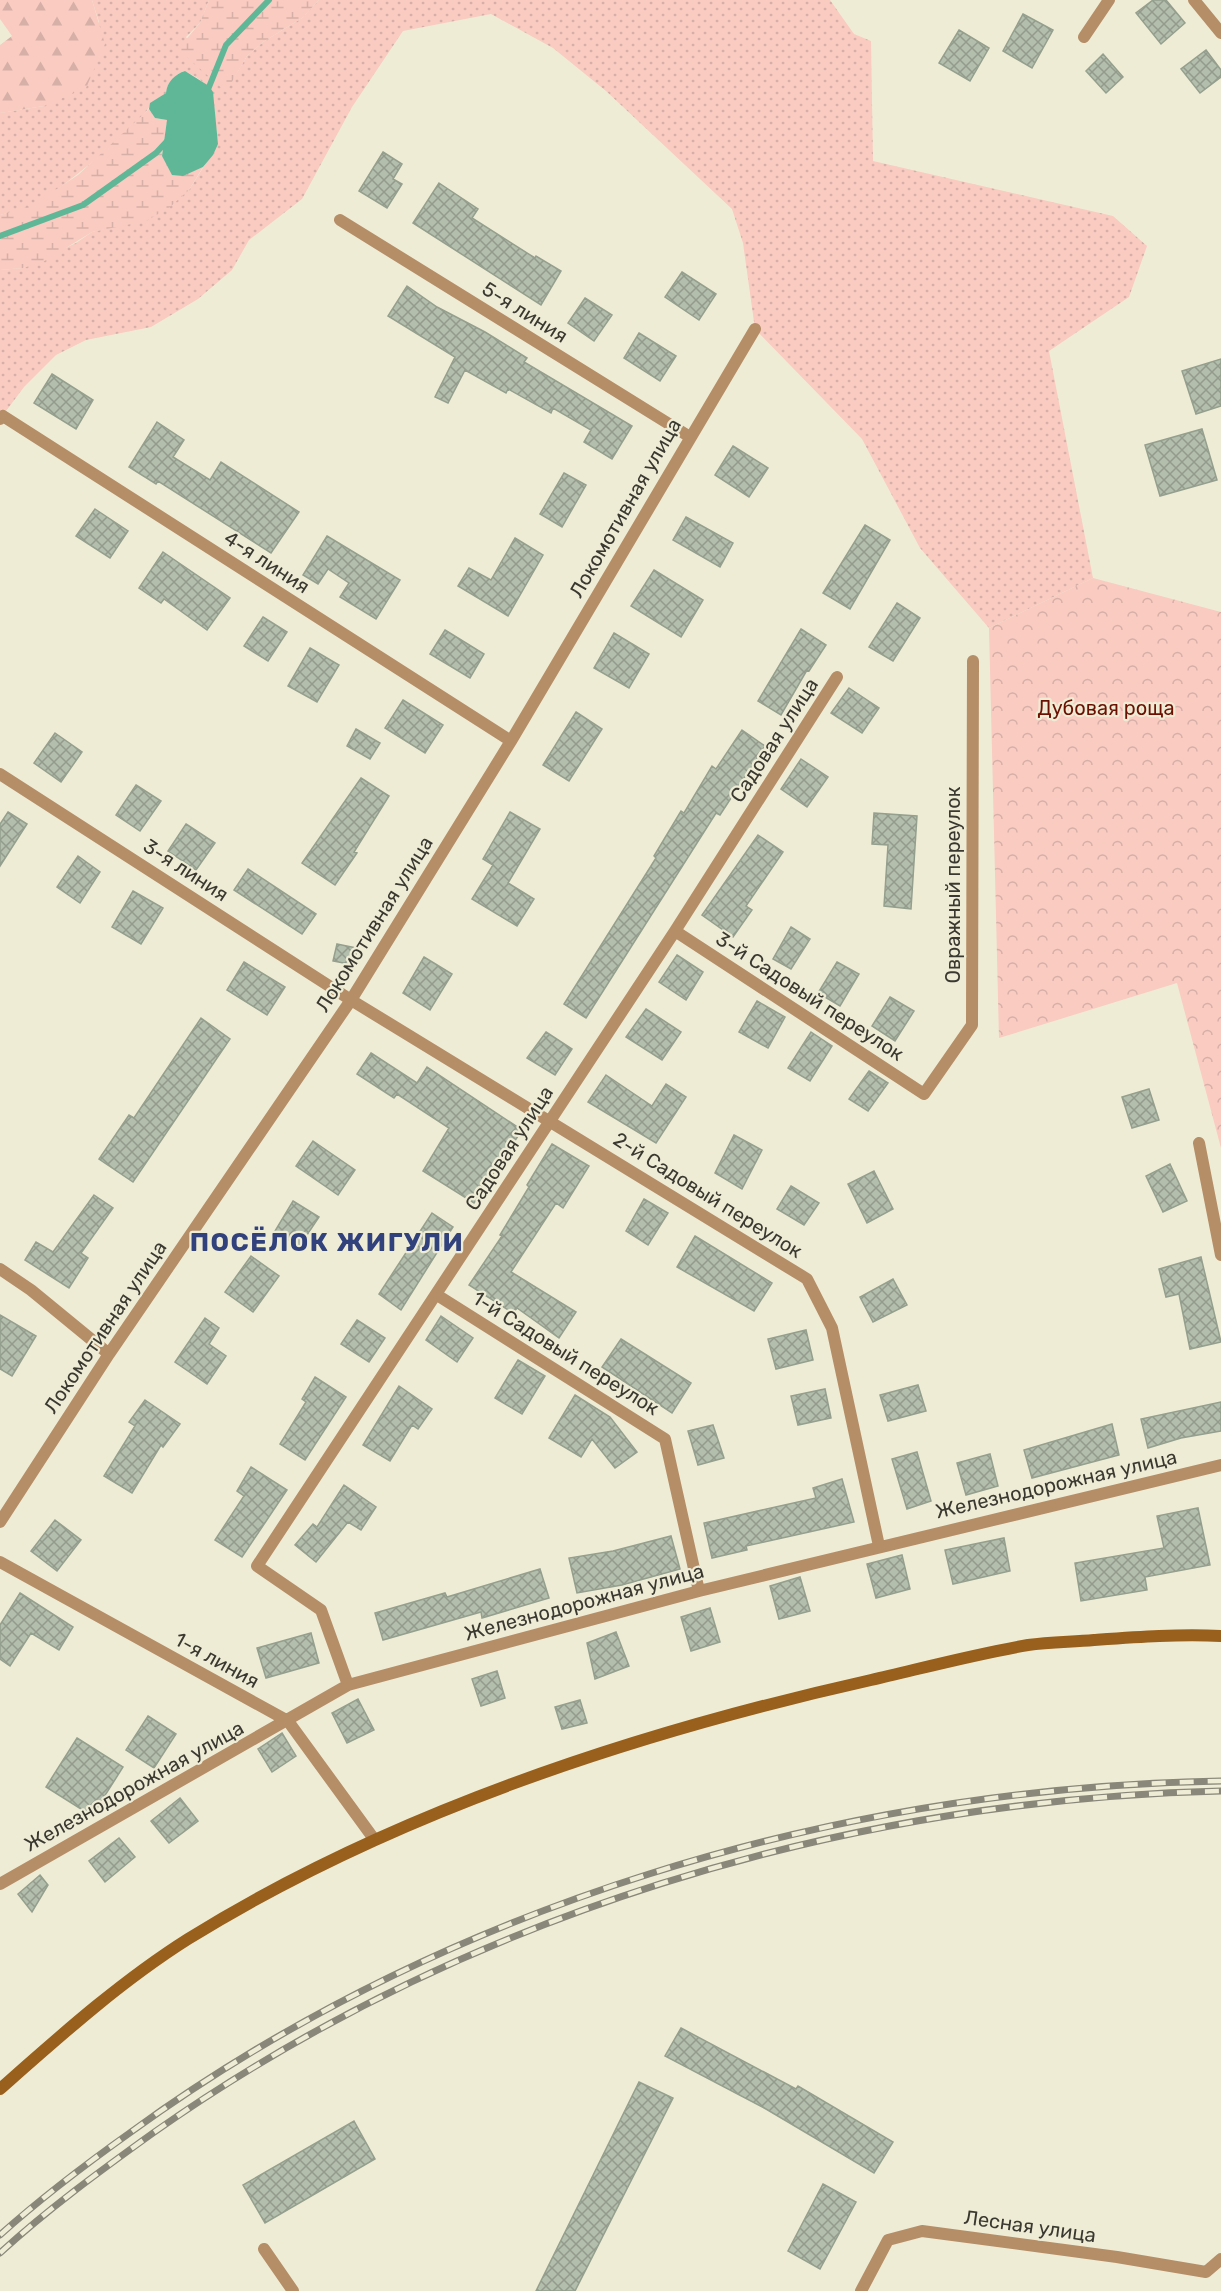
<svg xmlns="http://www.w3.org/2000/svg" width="1221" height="2291" font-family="Rubik,sans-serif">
<defs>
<pattern id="grass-dots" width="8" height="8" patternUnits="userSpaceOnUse" patternTransform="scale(1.5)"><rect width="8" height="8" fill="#f9cbc1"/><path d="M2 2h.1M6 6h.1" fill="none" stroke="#d6afa6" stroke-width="1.8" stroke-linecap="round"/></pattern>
<pattern id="forest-firs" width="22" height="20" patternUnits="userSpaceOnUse" patternTransform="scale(1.5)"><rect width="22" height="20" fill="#f9cbc1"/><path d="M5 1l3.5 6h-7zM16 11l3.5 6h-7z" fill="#d6afa6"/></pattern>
<pattern id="wetland-marsh" width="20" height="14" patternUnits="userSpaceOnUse" patternTransform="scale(1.5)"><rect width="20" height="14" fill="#f9cbc1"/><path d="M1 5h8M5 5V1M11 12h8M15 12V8" fill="none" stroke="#d6afa6"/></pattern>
<pattern id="park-crowns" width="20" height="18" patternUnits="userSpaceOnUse" patternTransform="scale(1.5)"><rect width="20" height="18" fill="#f9cbc1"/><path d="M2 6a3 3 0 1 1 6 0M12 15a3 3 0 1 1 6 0" fill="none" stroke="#d6afa6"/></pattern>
<pattern id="building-cross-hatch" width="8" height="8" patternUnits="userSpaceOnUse" patternTransform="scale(1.5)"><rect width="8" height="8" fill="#b3beac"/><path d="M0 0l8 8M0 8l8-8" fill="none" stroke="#939b8d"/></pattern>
</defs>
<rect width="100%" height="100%" fill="#efecd6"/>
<!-- grass -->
<path fill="url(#grass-dots)" d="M 92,0 L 209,0 L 200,23 L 186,37 L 226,91 L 247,56 L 263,42 L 302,18 L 319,0 L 830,0 L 854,34 L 871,41 L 873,161 L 1113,216 L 1147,246 L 1129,297 L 1049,351 L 1093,578 L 989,628 L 920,548 L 862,439 L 755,329 L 743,243 L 732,209 L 606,91 L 553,48 L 491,14 L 403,31 L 352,107 L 302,199 L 249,240 L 232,270 L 198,299 L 151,327 L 86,340 L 56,355 L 24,387 L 0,419 L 0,270 L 23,268 L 76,243 L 92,232 L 126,224 L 189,190 L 218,144 L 212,92 C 207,83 194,75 184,71 C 175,74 167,83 166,93 L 151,103 C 146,122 53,196 32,206 C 22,211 10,212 0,215 L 0,113 L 44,106 L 99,22 Z"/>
<!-- forest -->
<path fill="url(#forest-firs)" d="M 0,0 L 92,0 L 105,44 L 86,88 L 44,106 L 0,113 L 0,45 L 12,36 L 0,19 Z"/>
<!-- wetland -->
<path fill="url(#wetland-marsh)" d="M 209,0 L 319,0 L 302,18 L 263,42 L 247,56 L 226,92 L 178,49 L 200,23 Z
M 149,109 L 155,118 L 167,120 L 162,156 L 183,175 L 203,167 L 189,190 L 170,207 L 146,221 L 92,232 L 43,262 L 23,268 L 0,270 L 0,215 L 31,206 L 78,175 Z"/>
<!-- park -->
<path fill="url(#park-crowns)" d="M 1093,578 L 1221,612 L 1221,1148 L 1177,983 L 999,1038 L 989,628 Z"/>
<!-- water -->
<path fill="#60b798" d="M 185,71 L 209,86 L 213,92 L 218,144 L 213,155 L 203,167 L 183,176 L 172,175 L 162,156 L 167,120 L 155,118 L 149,109 L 150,103 L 166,93 C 167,82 175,74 185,71 Z"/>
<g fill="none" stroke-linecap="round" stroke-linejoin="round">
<!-- stream -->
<path stroke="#60b798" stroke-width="6" d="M 207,92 L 226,45 L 269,0
M 0,236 L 83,205 L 156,153 L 169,139"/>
</g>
<!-- building -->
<path fill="url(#building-cross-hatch)" stroke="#949f8d" stroke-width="1.5" d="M 1153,0 L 1166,0 L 1185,23 L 1161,44 L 1136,13 Z
M 1023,14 L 1053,30 L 1032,68 L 1003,51 Z
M 959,30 L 989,48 L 970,81 L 939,63 Z
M 1206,50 L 1221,70 L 1221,77 L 1200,93 L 1181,69 Z
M 1103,54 L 1123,77 L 1106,93 L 1086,71 Z
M 383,152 L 402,164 L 393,179 L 402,184 L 387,208 L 359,191 Z
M 439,183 L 478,209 L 472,218 L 535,258 L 536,256 L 561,271 L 541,305 L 413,223 Z
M 682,272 L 716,294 L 699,320 L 665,297 Z
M 407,286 L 437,307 L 485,332 L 527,358 L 524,362 L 632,426 L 612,459 L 584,442 L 591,430 L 553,408 L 551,413 L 508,389 L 506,393 L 465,370 L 448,403 L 435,397 L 455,357 L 388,316 Z
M 585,298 L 612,315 L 594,341 L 568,323 Z
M 639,333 L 676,356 L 660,381 L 624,358 Z
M 1221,359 L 1221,406 L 1196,414 L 1182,371 Z
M 52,374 L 93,400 L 76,429 L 34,403 Z
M 157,422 L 184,440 L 173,457 L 210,480 L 221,462 L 299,512 L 271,553 L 158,481 L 156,484 L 129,467 Z
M 1202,429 L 1217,480 L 1160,496 L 1145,445 Z
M 733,446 L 768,468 L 749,497 L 715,475 Z
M 564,473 L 586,485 L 562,527 L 540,514 Z
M 95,509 L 128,531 L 110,558 L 76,536 Z
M 686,517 L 733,543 L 720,567 L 673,540 Z
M 865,525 L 890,540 L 850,609 L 823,593 Z
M 327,536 L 400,580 L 376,619 L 340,597 L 349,583 L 328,569 L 318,584 L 303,575 Z
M 515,538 L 543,555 L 508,616 L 458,586 L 469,568 L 491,580 Z
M 163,552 L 230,598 L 207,630 L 164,599 L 161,603 L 139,588 Z
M 654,570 L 703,600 L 681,637 L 631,606 Z
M 897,603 L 920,618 L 893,661 L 869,647 Z
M 263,617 L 287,632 L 268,661 L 244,646 Z
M 801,629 L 826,645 L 809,671 L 807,670 L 781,715 L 758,701 Z
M 445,630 L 484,654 L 470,678 L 430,654 Z
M 614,633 L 649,654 L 629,688 L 594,668 Z
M 310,648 L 339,665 L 317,702 L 288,686 Z
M 849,688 L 879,708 L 862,733 L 831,713 Z
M 403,700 L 443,725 L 425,753 L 385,728 Z
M 576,712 L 602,729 L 569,781 L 543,765 Z
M 356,729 L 380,743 L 370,759 L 347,746 Z
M 742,730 L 765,746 L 720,815 L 716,813 L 586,1018 L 564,1004 L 656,858 L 654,856 L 681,811 L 684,813 L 712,766 L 716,769 Z
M 55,733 L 82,752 L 61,782 L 34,763 Z
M 801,759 L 828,777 L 807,807 L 781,789 Z
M 361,778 L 389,796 L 354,852 L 357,853 L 335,885 L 302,863 Z
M 136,785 L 161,801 L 140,831 L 116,815 Z
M 8,812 L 27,824 L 0,866 L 0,824 Z
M 510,812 L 540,829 L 508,883 L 534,899 L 517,926 L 472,899 L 493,865 L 483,859 Z
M 874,813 L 917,816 L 911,909 L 884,906 L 888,845 L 872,844 Z
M 186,824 L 215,843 L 196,870 L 168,851 Z
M 758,835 L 783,852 L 746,906 L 752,910 L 733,937 L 702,915 Z
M 78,856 L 100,872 L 80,903 L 57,887 Z
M 248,869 L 316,914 L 302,934 L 234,890 Z
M 133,891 L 163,908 L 141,944 L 112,927 Z
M 791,927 L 810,939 L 791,969 L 773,959 Z
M 337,944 L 357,948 L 354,965 L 333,961 Z
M 677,955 L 703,972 L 686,1000 L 659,982 Z
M 424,957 L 452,974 L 430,1010 L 403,993 Z
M 244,962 L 285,987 L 267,1015 L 227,990 Z
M 837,962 L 859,974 L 840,1006 L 818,993 Z
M 890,997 L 914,1011 L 895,1041 L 872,1026 Z
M 757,1001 L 785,1017 L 768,1048 L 739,1032 Z
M 646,1009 L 681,1032 L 662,1060 L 626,1037 Z
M 201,1018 L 230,1039 L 133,1182 L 99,1159 L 129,1115 L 134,1118 Z
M 546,1032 L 572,1049 L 555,1075 L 527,1058 Z
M 811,1032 L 832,1046 L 810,1081 L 788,1068 Z
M 371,1053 L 417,1083 L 427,1067 L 522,1130 L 474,1203 L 423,1171 L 449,1128 L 397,1094 L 394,1098 L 357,1074 Z
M 869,1071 L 888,1083 L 868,1111 L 849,1099 Z
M 606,1075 L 652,1106 L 666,1084 L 686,1097 L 656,1143 L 588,1102 Z
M 1149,1089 L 1159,1120 L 1132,1128 L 1122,1097 Z
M 734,1135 L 762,1150 L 742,1189 L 715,1173 Z
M 313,1141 L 355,1170 L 338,1195 L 296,1166 Z
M 552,1144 L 589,1166 L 563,1208 L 556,1203 L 511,1272 L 576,1312 L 559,1338 L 517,1308 L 513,1313 L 469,1285 L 502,1236 L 500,1235 L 529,1187 L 527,1185 Z
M 1170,1164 L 1187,1201 L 1163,1212 L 1146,1176 Z
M 874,1171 L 893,1209 L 867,1223 L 848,1184 Z
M 791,1186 L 819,1203 L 804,1225 L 777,1209 Z
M 94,1195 L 113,1208 L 81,1253 L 88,1258 L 69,1288 L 25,1260 L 36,1242 L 53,1252 Z
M 644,1199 L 668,1213 L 648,1245 L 626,1231 Z
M 293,1201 L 319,1217 L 299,1247 L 275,1231 Z
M 432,1213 L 453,1227 L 401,1310 L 379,1294 Z
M 695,1236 L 772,1283 L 754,1311 L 677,1267 Z
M 251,1256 L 279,1276 L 253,1312 L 225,1292 Z
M 1201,1257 L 1221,1342 L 1190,1349 L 1179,1294 L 1166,1297 L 1159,1269 Z
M 893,1279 L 907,1305 L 873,1322 L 860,1297 Z
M 0,1315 L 36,1336 L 12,1376 L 0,1369 Z
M 441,1316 L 473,1338 L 457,1362 L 426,1340 Z
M 205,1318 L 219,1328 L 209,1344 L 226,1356 L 207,1384 L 175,1362 Z
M 357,1320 L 385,1338 L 369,1362 L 341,1344 Z
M 806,1330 L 813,1360 L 776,1369 L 768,1339 Z
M 621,1339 L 691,1383 L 672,1413 L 602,1367 Z
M 518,1360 L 545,1376 L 522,1414 L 495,1398 Z
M 315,1377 L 346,1397 L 305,1460 L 280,1444 L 306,1402 L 302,1399 Z
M 918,1385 L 926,1411 L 888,1421 L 880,1395 Z
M 399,1386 L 432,1409 L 418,1429 L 412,1425 L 390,1461 L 363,1445 Z
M 825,1389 L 831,1418 L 798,1425 L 791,1396 Z
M 575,1395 L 610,1417 L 637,1452 L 615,1468 L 592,1439 L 581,1457 L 549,1438 Z
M 145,1400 L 180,1424 L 163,1447 L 161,1445 L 132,1493 L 104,1476 L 135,1426 L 129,1422 Z
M 1221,1402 L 1221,1431 L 1181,1438 L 1148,1448 L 1141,1419 Z
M 1112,1424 L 1119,1455 L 1032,1478 L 1024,1450 Z
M 713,1425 L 724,1458 L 698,1465 L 688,1431 Z
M 917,1452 L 931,1501 L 907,1509 L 892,1459 Z
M 990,1454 L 998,1486 L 966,1495 L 957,1463 Z
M 251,1467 L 287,1490 L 242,1557 L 215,1540 L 244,1496 L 237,1491 Z
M 842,1479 L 854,1522 L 746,1546 L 747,1550 L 712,1558 L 704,1523 L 816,1498 L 813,1488 Z
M 344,1485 L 376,1507 L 361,1530 L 348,1522 L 316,1562 L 295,1545 L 313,1524 L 317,1527 Z
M 1198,1508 L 1210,1565 L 1145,1577 L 1147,1590 L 1081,1601 L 1075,1563 L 1164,1548 L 1157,1516 Z
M 55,1520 L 81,1540 L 57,1571 L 31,1551 Z
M 671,1536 L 680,1569 L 622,1585 L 577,1593 L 569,1558 L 613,1551 Z
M 1004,1538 L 1010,1571 L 953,1584 L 945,1550 Z
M 902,1555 L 910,1589 L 876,1598 L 867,1564 Z
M 540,1569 L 549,1598 L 482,1618 L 481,1612 L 383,1640 L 375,1613 L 445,1593 L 447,1597 Z
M 800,1577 L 810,1611 L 779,1619 L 770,1586 Z
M 20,1593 L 73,1627 L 59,1650 L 31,1633 L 10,1666 L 0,1659 L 0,1625 Z
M 710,1608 L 720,1642 L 691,1651 L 681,1617 Z
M 616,1632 L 629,1666 L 595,1679 L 587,1643 Z
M 311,1633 L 319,1663 L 266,1678 L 257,1648 Z
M 497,1671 L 505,1698 L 481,1706 L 472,1679 Z
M 358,1699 L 374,1730 L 347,1743 L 332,1713 Z
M 580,1700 L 587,1723 L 562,1729 L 555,1707 Z
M 148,1716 L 176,1734 L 154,1768 L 126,1750 Z
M 282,1733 L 296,1756 L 272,1772 L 258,1749 Z
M 77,1738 L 123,1767 L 92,1816 L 46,1787 Z
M 180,1798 L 198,1821 L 169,1843 L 151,1821 Z
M 119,1838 L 135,1857 L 105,1882 L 89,1861 Z
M 40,1875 L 48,1885 L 32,1912 L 18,1894 Z
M 681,2028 L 796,2089 L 798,2086 L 893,2142 L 874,2173 L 766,2109 L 665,2056 Z
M 639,2082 L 673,2098 L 575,2291 L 536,2291 Z
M 354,2121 L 375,2159 L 265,2223 L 243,2185 Z
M 823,2184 L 856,2202 L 820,2269 L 788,2251 Z"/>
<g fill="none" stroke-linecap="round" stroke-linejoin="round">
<!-- lane -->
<path stroke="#b58e67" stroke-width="12" d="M 1194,0 L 1221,33
M 1084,37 L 1109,0
M 264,2249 L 293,2291"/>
<!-- street -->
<path stroke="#b58e67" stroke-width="12" d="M 340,220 L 690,437
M 0,419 L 3,416 L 511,741
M 0,774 L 351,1000 L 807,1279 L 832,1328 L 879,1546
M 675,931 L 924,1094 L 972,1025 L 973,661
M 1199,1143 L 1221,1255
M 0,1269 L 31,1290 L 109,1354
M 437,1295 L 665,1439 L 699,1591
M 0,1522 L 109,1354 L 351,1000 L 511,741 L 755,329
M 0,1562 L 288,1721 L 374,1839
M 348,1685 L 321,1610 L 257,1566 L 675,931 L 837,677
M 0,1884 L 348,1685 L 699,1591 L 1221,1465
M 861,2291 L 888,2240 L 922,2231 L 1117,2257 L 1206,2272 L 1221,2259"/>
<!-- secondary -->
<path stroke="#98601c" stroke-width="12" d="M 0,2089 C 60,2036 120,1982 188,1939 C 391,1813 639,1732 871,1680 C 923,1668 975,1654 1028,1645 C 1050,1642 1072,1642 1094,1640 C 1137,1637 1178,1634 1221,1636"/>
<!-- rail casing -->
<g stroke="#898779" stroke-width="7">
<path id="rail" d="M 0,2235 C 41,2198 86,2164 131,2132 C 444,1905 836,1788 1221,1781
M 0,2253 C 48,2209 100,2171 153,2133 C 463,1915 842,1800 1221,1791"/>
</g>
<!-- rail -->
<use href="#rail" stroke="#efecd6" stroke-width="4.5" stroke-dasharray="14" stroke-linecap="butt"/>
</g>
<g text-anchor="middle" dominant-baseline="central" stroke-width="4.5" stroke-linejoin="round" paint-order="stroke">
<!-- street labels -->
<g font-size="20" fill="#3a3931" stroke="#efecd6">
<text transform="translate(525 312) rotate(32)">5-я линия</text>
<text transform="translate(625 508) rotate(-60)">Локомотивная улица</text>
<text transform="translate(267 562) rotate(33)">4-я линия</text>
<text transform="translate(774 740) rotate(-57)">Садовая улица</text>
<text transform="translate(186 870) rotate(33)">3-я линия</text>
<text transform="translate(953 885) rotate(-90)">Овражный переулок</text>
<text transform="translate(374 924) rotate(-58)">Локомотивная улица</text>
<text transform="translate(810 996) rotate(33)">3-й Садовый переулок</text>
<text transform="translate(509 1148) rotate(-57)">Садовая улица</text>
<text transform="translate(708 1195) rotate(32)">2-й Садовый переулок</text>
<text transform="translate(105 1327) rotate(-56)">Локомотивная улица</text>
<text transform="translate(566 1353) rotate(32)">1-й Садовый переулок</text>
<text transform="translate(1056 1484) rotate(-13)">Железнодорожная улица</text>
<text transform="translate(584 1602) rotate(-15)">Железнодорожная улица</text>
<text transform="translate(217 1660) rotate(29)">1-я линия</text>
<text transform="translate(134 1786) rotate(-29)">Железнодорожная улица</text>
<text transform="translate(1030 2226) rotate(8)">Лесная улица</text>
</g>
<!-- park labels -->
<g font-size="20" fill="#6c1002" stroke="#efecd6">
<text x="1106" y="708">Дубовая роща</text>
</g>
<!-- district labels -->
<g font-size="26" font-weight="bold" letter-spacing="1.5" fill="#31417b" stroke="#efecd6">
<text x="327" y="1242">ПОСЁЛОК ЖИГУЛИ</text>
</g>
</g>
</svg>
